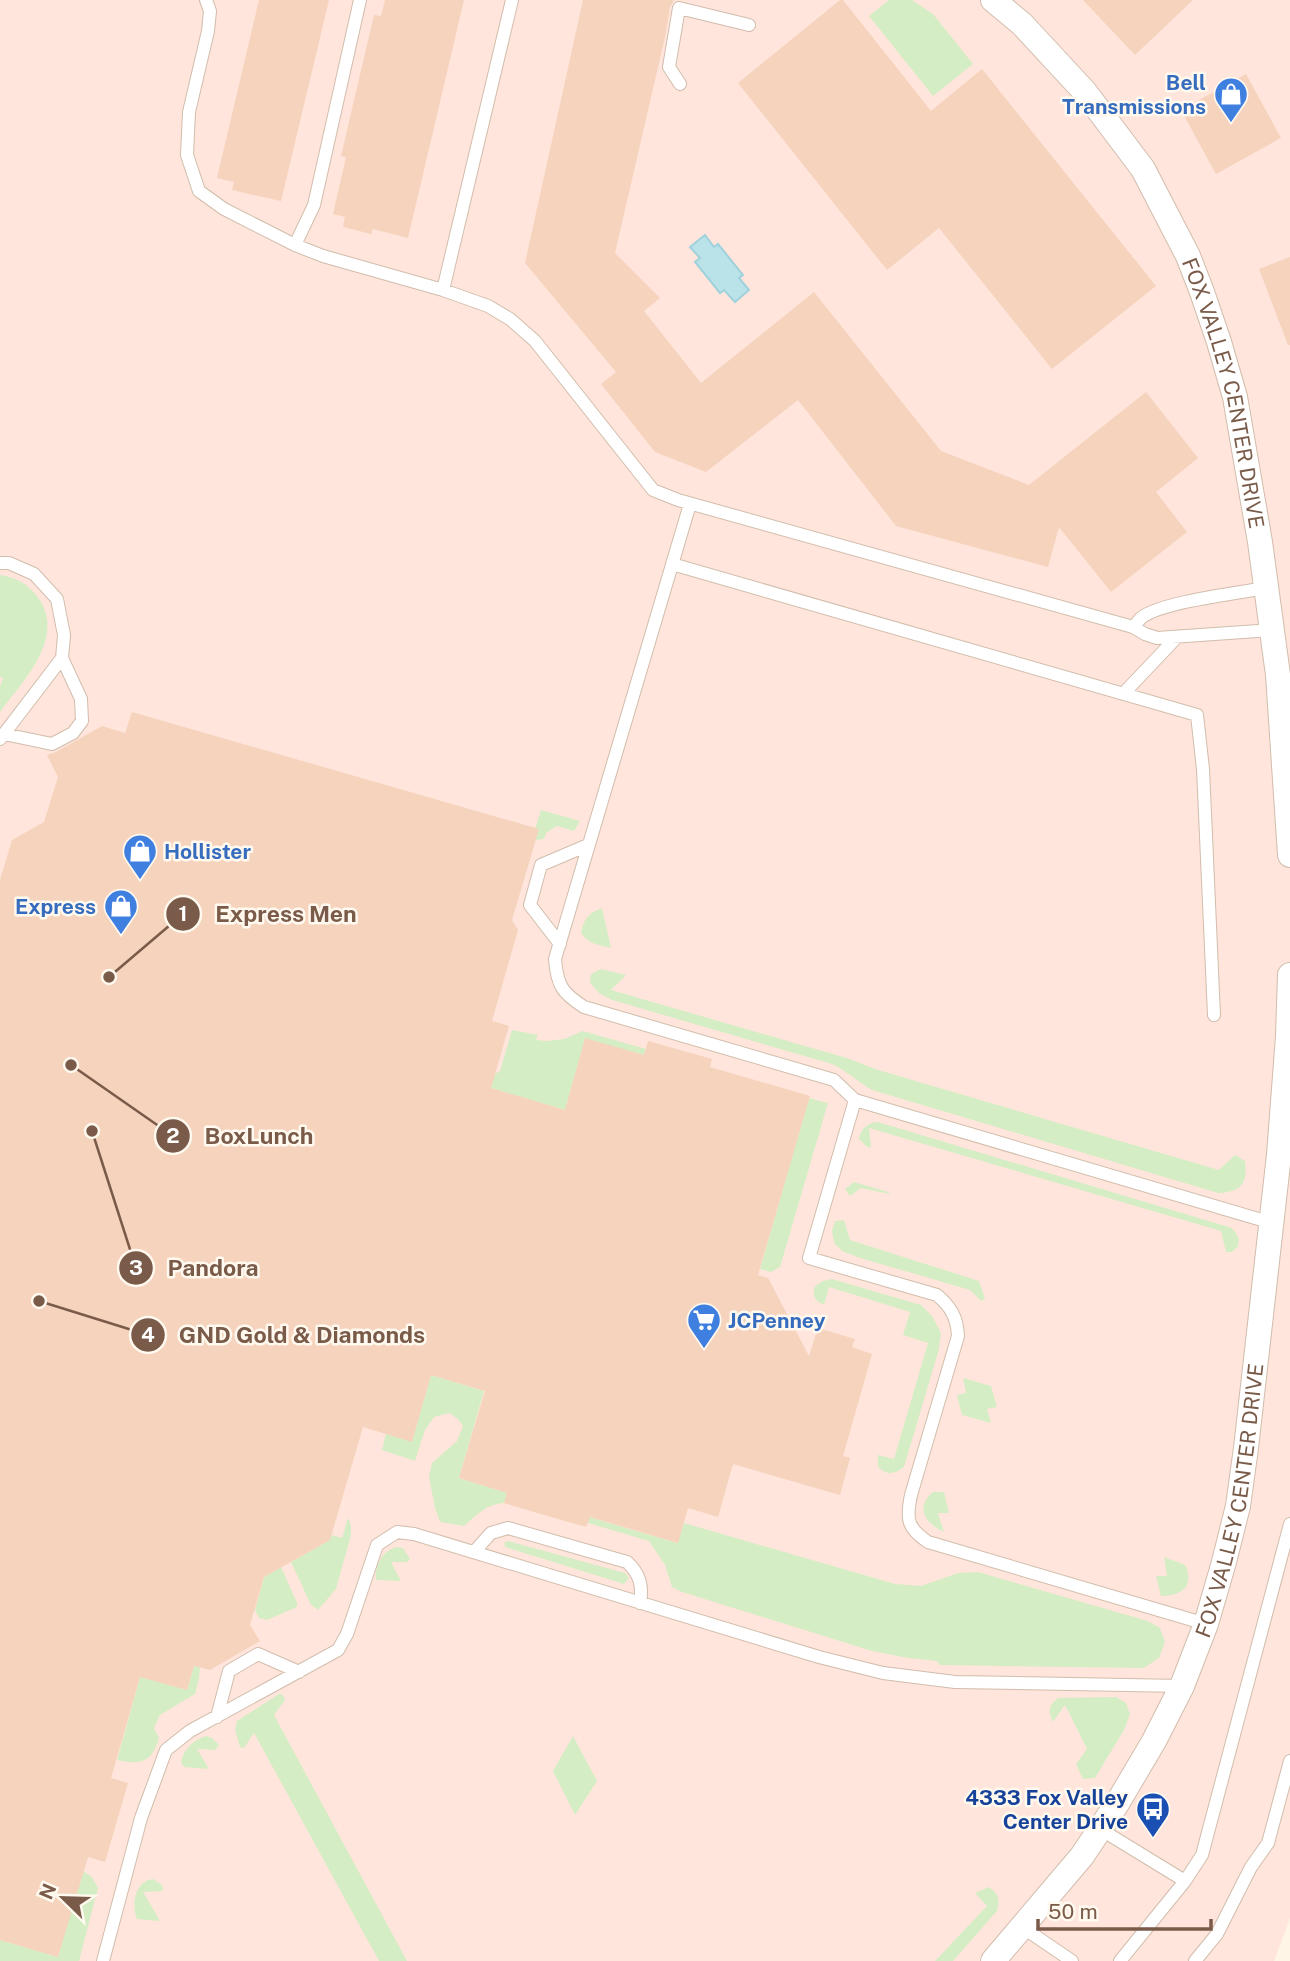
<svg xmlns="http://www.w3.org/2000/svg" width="1290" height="1961" font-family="'Public Sans',sans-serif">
<rect width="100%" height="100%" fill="#fef5e7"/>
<!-- commercial -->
<path fill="#ffe5db" d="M 0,0 L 1290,0 L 1290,1918 L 1274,1961 L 0,1961 Z"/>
<!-- green -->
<path fill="#d5edc4" d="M 889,0 L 912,0 L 933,14 L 973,64 L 933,96 L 869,16 Z
M 0,575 C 16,577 27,584 37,596 C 68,637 23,680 0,712 L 0,686 L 3,678 L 0,677 Z
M 541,810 L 580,821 L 574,831 L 557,826 L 546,833 L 544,839 L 535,840 L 535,829 Z
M 602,908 L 611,948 C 599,945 588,944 581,933 C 584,919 588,913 602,908 Z
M 601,969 L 626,975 L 611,990 L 850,1059 L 875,1069 L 1219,1170 L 1235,1155 L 1245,1161 C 1248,1184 1241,1192 1218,1193 L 872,1090 C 858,1082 847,1071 832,1064 L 612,1000 L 599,993 L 590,983 L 591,974 Z
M 512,1030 L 538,1035 L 536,1040 L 546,1041 L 564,1039 L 583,1031 L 646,1049 L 644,1055 L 585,1039 L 565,1110 L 491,1088 L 495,1074 L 500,1071 Z
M 809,1098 L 828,1103 L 780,1267 L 771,1272 L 760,1269 Z
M 878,1122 L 1232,1228 L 1239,1238 L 1238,1246 L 1232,1252 L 1226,1252 L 1221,1231 L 869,1128 L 871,1146 L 870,1148 L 865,1145 L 859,1139 C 861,1128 868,1123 878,1122 Z
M 854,1182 L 888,1192 L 890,1194 L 861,1188 L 850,1196 L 845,1189 Z
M 844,1220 L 850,1240 L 979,1281 L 985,1299 L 981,1301 L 970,1290 L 860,1258 L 842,1251 L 834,1243 L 832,1230 L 835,1221 Z
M 832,1279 L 921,1305 L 932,1316 L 941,1333 L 939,1349 L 904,1467 C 894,1474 888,1476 878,1467 L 878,1455 L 894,1459 L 928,1343 L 903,1335 L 910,1312 L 829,1287 L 824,1305 C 814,1300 812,1296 815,1286 L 823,1281 Z
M 431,1375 L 484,1391 L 459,1478 L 507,1493 L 504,1503 C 487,1504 476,1515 464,1526 L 440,1522 L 435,1508 L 429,1477 L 432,1463 L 457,1441 L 463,1426 L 458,1419 L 449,1413 L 434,1417 L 425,1430 L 415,1461 L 382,1450 L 386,1434 L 412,1441 Z
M 963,1378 L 991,1386 L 997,1407 L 987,1409 L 991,1423 L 962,1415 L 957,1395 L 966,1393 Z
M 933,1492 L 944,1492 L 949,1513 L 938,1513 L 944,1532 C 926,1524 914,1508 933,1492 Z
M 589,1517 L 677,1543 L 684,1523 L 895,1584 L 921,1586 L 958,1573 L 978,1572 L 1148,1621 L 1160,1628 L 1165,1642 L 1159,1658 L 1144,1668 L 939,1665 L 937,1661 L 908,1658 L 872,1651 L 682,1592 L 672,1587 L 665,1565 L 649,1541 L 588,1523 Z
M 348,1518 L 351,1525 L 351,1535 L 336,1589 L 318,1610 L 311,1605 L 291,1562 L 330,1540 L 331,1535 L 342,1538 Z
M 508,1541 L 625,1573 L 629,1578 L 624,1584 L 505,1547 L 504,1543 Z
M 396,1547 L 403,1548 L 410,1559 L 407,1562 L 391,1562 L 401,1581 L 376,1580 C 374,1566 382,1551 396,1547 Z
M 1164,1557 L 1185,1565 C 1195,1586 1182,1596 1161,1596 L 1156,1576 L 1167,1576 Z
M 281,1567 L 297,1603 L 297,1607 L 267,1620 L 259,1618 L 255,1610 L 264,1577 Z
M 194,1666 L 200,1667 L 199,1679 L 195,1694 L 160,1715 L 154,1728 L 159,1738 C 152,1763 140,1765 117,1760 L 140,1677 L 187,1690 Z
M 279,1694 L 283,1695 L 285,1700 L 274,1715 L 407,1961 L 379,1961 L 254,1733 L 244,1748 L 240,1747 L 235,1730 L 237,1721 Z
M 1116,1697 L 1126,1703 L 1130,1714 L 1124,1730 L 1095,1778 L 1083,1779 L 1076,1764 L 1087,1749 L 1065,1705 L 1053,1722 C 1048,1711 1048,1706 1058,1698 Z
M 206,1736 L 212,1738 L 219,1745 L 215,1750 L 197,1749 L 209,1769 L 184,1767 L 181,1762 C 184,1749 193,1740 206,1736 Z
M 573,1736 L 597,1781 L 575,1815 L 553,1771 Z
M 83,1871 L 92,1877 L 98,1888 L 79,1961 L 0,1961 L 0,1940 L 58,1957 Z
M 153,1879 L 162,1885 L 163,1891 L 143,1892 L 160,1921 L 137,1919 C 131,1904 135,1881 153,1879 Z
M 989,1887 C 999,1894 1000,1899 997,1911 L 953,1961 L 935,1961 L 987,1906 L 975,1893 Z"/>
<!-- water -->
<path fill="#bae2e9" stroke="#9fd2dc" stroke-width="2" d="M 705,235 L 714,247 L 718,244 L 743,275 L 739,278 L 749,290 L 735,302 L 724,290 L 720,293 L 695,262 L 700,258 L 690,247 Z"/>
<!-- building -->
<path fill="#f5d3bd" d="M 259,0 L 329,0 L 281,201 L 232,190 L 234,182 L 217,178 Z
M 385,0 L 464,0 L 408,238 L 373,229 L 371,234 L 343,227 L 345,217 L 333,214 L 346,157 L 341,156 L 374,15 L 381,16 Z
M 583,0 L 674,0 L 670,7 L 665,37 L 615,253 L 660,298 L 644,311 L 701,383 L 814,292 L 941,451 L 1029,485 L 1146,392 L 1198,458 L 1156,492 L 1187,532 L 1111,592 L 1059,527 L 1048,567 L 896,526 L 798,400 L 706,472 L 655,452 L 601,384 L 616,372 L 525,263 Z
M 840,0 L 843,0 L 931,111 L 982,69 L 1156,286 L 1052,369 L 939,228 L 887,270 L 738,83 Z
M 1083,0 L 1193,0 L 1135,55 Z
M 1246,74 L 1281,138 L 1216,174 L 1181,110 Z
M 1290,257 L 1290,345 L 1288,345 L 1259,269 Z
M 132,712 L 539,829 L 512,920 L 518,930 L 492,1021 L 509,1026 L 491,1088 L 565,1110 L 585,1038 L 644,1055 L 648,1041 L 712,1059 L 710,1067 L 810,1096 L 758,1275 L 768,1278 L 809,1356 L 818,1328 L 855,1339 L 852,1347 L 872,1354 L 843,1456 L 850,1458 L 840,1495 L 733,1464 L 718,1517 L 688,1508 L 678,1543 L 590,1517 L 586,1527 L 534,1512 L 504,1503 L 507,1493 L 459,1478 L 485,1391 L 431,1375 L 412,1442 L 363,1427 L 330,1540 L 264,1577 L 250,1625 L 260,1641 L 210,1670 L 194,1666 L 187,1690 L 140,1677 L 111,1778 L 128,1783 L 105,1862 L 88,1857 L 58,1957 L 0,1940 L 0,880 L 12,840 L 44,822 L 58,777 L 47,755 L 56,752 L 102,726 L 125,733 Z"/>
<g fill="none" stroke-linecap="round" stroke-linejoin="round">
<!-- service casing -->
<g stroke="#d1bdac" stroke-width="14">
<path id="service" d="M 206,0 L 210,11 L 208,31 L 189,112 L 187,155 L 199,191 L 224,209 L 295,245 L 323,256 L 443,290 L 488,306 L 510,319 L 535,341 L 653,490 L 678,500 L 1133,627
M 680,84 L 669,67 L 679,8 L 749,25
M 295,245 L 314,205 L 360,0
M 443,290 L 512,0
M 690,504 L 555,959 C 557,985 562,993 584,1007 L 834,1080 L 855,1100 L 1272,1223
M 0,563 L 9,563 L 34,574 L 57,599 L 64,635 L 62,658 L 0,739
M 672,564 L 1197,715 L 1203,769 L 1214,1015
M 1266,588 C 1239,593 1160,602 1141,618 C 1138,621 1136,624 1133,627 L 1145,634 L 1157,638 L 1273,630
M 1123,694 L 1177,637
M 4,734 L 52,744 L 73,733 L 82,721 L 81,699 L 62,658
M 560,944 L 530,905 L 541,865 L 588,845
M 855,1100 L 809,1258 L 937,1295 C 951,1307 957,1317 958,1336 L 911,1495 C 906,1519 907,1528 928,1542 L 1206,1624
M 474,1552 L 491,1533 L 508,1528 L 627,1562 C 640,1574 643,1586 640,1603
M 217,1717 L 229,1671 L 258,1654 L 299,1672
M 1100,1829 L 1185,1881 L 1202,1855 L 1290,1524
M 1022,1927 L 1072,1961
M 103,1961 L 141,1818 L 166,1750 L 190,1731 L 338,1650 L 347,1634 L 377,1545 L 397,1532 L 414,1534 L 819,1657 L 883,1673 L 955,1682 L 1182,1686
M 1120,1961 L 1185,1881
M 1195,1961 L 1217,1934 L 1251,1867 L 1268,1843 L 1290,1761"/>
</g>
<!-- minor casing -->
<g stroke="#d1bdac" stroke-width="26">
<g id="minor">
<path id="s1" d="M 993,0 L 1022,24 L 1085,92 L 1143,169 L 1188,256 L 1202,292 L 1219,342 L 1235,397 L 1260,542 L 1278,675 L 1290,855"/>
<path id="s2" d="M 993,1961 L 1082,1856 L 1118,1802 L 1154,1741 L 1182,1686 L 1206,1624 L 1224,1562 L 1238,1506 L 1246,1448 L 1279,1155 L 1288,1036 L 1290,975"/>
</g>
</g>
<!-- service -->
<use href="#service" stroke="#fff" stroke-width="12"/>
<!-- minor -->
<use href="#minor" stroke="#fff" stroke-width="24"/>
</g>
<!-- icons -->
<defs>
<g id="shop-pin" transform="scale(1.75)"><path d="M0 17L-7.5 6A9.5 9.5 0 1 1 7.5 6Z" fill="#3f7fe0" stroke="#fff9ef"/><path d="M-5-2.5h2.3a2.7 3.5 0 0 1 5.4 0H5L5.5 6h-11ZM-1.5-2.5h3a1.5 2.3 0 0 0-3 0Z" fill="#fff"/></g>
<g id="supermarket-pin" transform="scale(1.75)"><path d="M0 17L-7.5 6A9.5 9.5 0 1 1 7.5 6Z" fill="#3f7fe0" stroke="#fff9ef"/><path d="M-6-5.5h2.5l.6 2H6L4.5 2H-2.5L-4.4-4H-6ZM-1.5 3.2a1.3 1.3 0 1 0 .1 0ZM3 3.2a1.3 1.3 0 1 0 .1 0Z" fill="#fff"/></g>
<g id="bus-pin" transform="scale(1.75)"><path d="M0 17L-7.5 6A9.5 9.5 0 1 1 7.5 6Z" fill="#1a4fb4" stroke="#fff9ef"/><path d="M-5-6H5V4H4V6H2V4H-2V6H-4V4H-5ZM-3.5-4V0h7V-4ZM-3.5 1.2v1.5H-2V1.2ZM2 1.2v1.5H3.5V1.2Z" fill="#fff"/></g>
</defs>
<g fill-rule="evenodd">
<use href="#shop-pin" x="1231" y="94"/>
<use href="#shop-pin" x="140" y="851"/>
<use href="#shop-pin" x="121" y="906"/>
<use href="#supermarket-pin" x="704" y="1320"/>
<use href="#bus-pin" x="1153" y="1809"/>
</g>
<g text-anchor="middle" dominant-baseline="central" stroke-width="5" stroke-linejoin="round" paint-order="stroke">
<!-- shop labels -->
<g font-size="21" font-weight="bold" fill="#366cbe" stroke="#fff9ef" text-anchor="end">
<text x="1206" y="82">Bell<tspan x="1206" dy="24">Transmissions</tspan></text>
<text x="164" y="851" text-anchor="start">Hollister</text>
<text x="96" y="906">Express</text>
<text x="728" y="1320" text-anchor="start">JCPenney</text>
</g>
<!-- street labels -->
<g font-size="21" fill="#7a5b49" stroke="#fff9ef">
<text stroke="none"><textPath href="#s1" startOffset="467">FOX VALLEY CENTER DRIVE</textPath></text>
<text stroke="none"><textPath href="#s2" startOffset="528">FOX VALLEY CENTER DRIVE</textPath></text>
</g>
<!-- transit labels -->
<g font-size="21" font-weight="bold" fill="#164399" stroke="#fff9ef" text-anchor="end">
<text x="1128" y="1797">4333 Fox Valley<tspan x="1128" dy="24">Center Drive</tspan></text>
</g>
</g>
<!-- callouts -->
<path fill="none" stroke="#7a5b49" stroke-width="2.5" d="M109 977L183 914M71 1065L173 1136M92 1131L136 1268M39 1301L148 1335"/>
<g fill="#7a5b49" stroke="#fff9ef" stroke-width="2.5">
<circle cx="109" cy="977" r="7"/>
<circle cx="71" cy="1065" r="7"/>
<circle cx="92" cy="1131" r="7"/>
<circle cx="39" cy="1301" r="7"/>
<circle cx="183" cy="914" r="18"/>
<circle cx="173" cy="1136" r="18"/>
<circle cx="136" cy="1268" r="18"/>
<circle cx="148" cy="1335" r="18"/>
</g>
<g font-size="21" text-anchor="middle" font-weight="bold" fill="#fff">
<text x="183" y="921">1</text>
<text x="173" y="1143">2</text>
<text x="136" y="1275">3</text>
<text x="148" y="1342">4</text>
</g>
<g font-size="23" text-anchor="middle" font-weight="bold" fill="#7a5b49" stroke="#fff9ef" stroke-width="5" stroke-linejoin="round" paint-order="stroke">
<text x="286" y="922">Express Men</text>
<text x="259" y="1144">BoxLunch</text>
<text x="213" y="1276">Pandora</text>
<text x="302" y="1343">GND Gold &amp; Diamonds</text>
</g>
<!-- north arrow -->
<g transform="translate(63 1898) rotate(293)" stroke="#fff9ef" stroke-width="5" paint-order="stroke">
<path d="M0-5L12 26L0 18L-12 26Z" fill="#7a5b49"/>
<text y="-10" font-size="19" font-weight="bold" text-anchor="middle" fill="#7a5b49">N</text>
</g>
<!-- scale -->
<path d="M1038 1919v10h173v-10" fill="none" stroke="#7a5b49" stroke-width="3.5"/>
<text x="1048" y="1919" font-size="21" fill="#7a5b49" stroke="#fff9ef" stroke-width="5" paint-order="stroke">50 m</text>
</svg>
